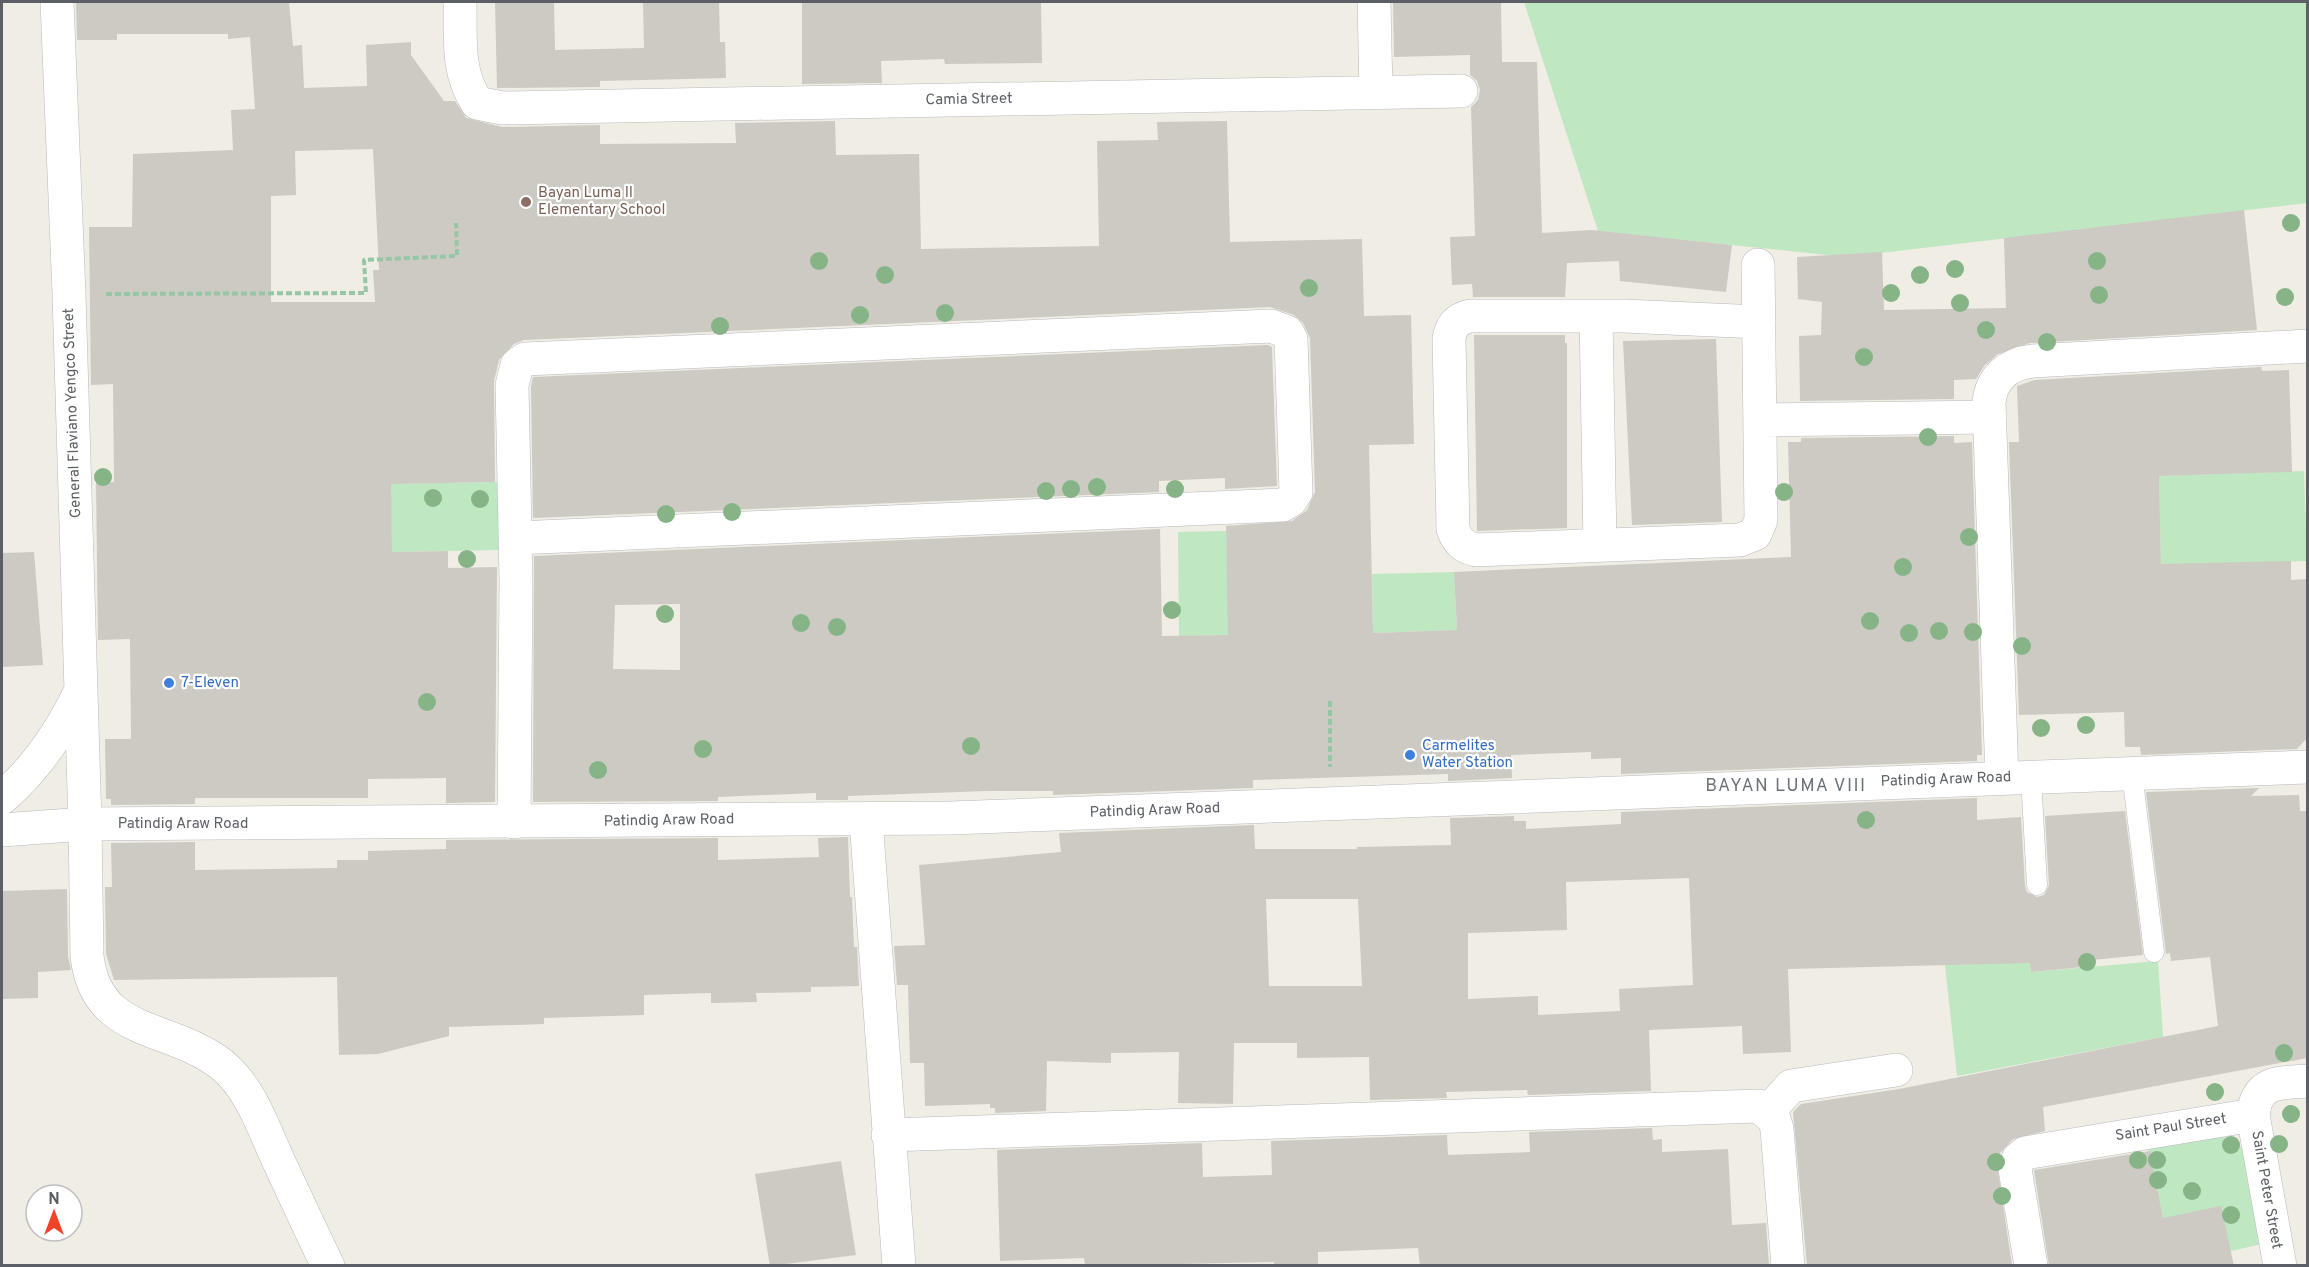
<svg xmlns="http://www.w3.org/2000/svg" width="2309" height="1267" font-family="Overpass,sans-serif">
<rect width="100%" height="100%" fill="#efede4"/>
<!-- green -->
<path fill="#bfe7c1" d="M 1524,2 L 2307,2 L 2307,203 L 1846,257 L 1598,231 Z
M 2304,471 L 2307,561 L 2161,565 L 2159,476 Z
M 498,482 L 500,550 L 392,552 L 391,508 L 385,484 Z
M 1226,531 L 1228,587 L 1288,634 L 1179,636 L 1178,532 Z
M 1454,572 L 1457,630 L 1373,633 L 1372,574 Z
M 2158,961 L 2163,1037 L 1957,1076 L 1945,965 L 2030,962 L 2031,972 Z
M 2221,1135 L 2242,1148 L 2262,1244 L 2231,1251 L 2163,1218 L 2149,1149 Z"/>
<!-- building -->
<path fill="#cccac3" fill-rule="evenodd" d="M 76,2 L 289,2 L 293,46 L 302,45 L 304,88 L 367,86 L 366,45 L 411,42 L 411,55 L 444,101 L 455,101 L 466,118 L 502,127 L 600,125 L 600,144 L 736,143 L 735,123 L 835,121 L 836,155 L 919,154 L 921,249 L 1099,246 L 1097,141 L 1158,140 L 1157,122 L 1227,121 L 1230,242 L 1362,239 L 1364,316 L 1411,315 L 1414,444 L 1369,445 L 1373,633 L 1457,630 L 1454,572 L 1791,557 L 1788,442 L 1801,442 L 1801,438 L 1954,436 L 1954,443 L 1972,442 L 1982,755 L 1977,755 L 1977,761 L 1621,774 L 1621,758 L 1591,759 L 1591,752 L 1511,755 L 1512,778 L 1448,781 L 1448,774 L 1253,780 L 1253,788 L 1053,795 L 1053,791 L 987,791 L 848,796 L 848,800 L 816,800 L 816,793 L 718,797 L 718,801 L 533,802 L 534,556 L 1160,529 L 1162,636 L 1228,635 L 1226,526 L 1292,521 L 1307,510 L 1315,492 L 1310,338 L 1303,323 L 1294,315 L 1270,307 L 524,340 L 514,344 L 499,360 L 494,381 L 495,482 L 391,484 L 392,552 L 448,551 L 448,568 L 497,567 L 495,802 L 446,803 L 446,778 L 368,779 L 368,798 L 195,798 L 195,804 L 111,805 L 111,799 L 106,799 L 105,739 L 131,739 L 130,639 L 98,640 L 96,482 L 114,482 L 113,384 L 91,385 L 89,227 L 132,227 L 133,154 L 233,150 L 231,110 L 255,109 L 250,37 L 228,39 L 228,34 L 117,34 L 117,40 L 77,40 ZM 373,149 L 379,270 L 373,270 L 375,302 L 271,302 L 271,196 L 296,195 L 295,151 ZM 680,604 L 680,670 L 613,669 L 615,605 Z
M 495,2 L 554,2 L 555,50 L 644,48 L 643,2 L 719,2 L 720,42 L 725,42 L 726,78 L 600,81 L 600,87 L 497,88 Z
M 802,2 L 1041,2 L 1042,63 L 945,64 L 944,59 L 881,61 L 882,83 L 802,84 Z
M 1393,2 L 1501,2 L 1502,62 L 1537,62 L 1542,233 L 1592,230 L 1732,245 L 1726,292 L 1620,281 L 1619,261 L 1567,263 L 1565,297 L 1473,297 L 1472,284 L 1452,285 L 1450,237 L 1475,236 L 1471,107 L 1478,100 L 1480,90 L 1477,81 L 1470,75 L 1470,55 L 1394,57 Z
M 2244,210 L 2257,330 L 2030,343 L 1998,354 L 1984,366 L 1976,379 L 1954,380 L 1954,399 L 1800,401 L 1799,336 L 1821,335 L 1822,302 L 1798,299 L 1797,257 L 1882,252 L 1884,310 L 2006,308 L 2004,238 Z
M 1474,335 L 1565,335 L 1565,343 L 1567,343 L 1567,528 L 1477,531 Z
M 1716,339 L 1722,522 L 1632,525 L 1623,341 Z
M 1268,345 L 1272,347 L 1277,486 L 1225,489 L 1225,478 L 1159,481 L 1159,492 L 533,518 L 531,387 L 533,377 Z
M 2261,367 L 2262,371 L 2289,370 L 2292,472 L 2159,476 L 2161,564 L 2291,561 L 2291,580 L 2307,579 L 2307,738 L 2297,749 L 2141,755 L 2140,747 L 2125,747 L 2124,712 L 2019,715 L 2009,442 L 2019,442 L 2017,386 L 2035,380 Z
M 34,552 L 43,665 L 2,667 L 2,553 Z
M 2259,788 L 2251,796 L 2299,795 L 2300,811 L 2307,811 L 2307,1058 L 2043,1107 L 2045,1131 L 2013,1139 L 2000,1153 L 1997,1164 L 2012,1266 L 1807,1266 L 1793,1112 L 1801,1104 L 1899,1089 L 2218,1026 L 2210,957 L 2171,961 L 2170,953 L 2166,954 L 2146,792 Z
M 1977,798 L 1977,820 L 2021,817 L 2025,886 L 2027,892 L 2037,897 L 2044,895 L 2049,885 L 2045,816 L 2125,811 L 2143,955 L 2082,961 L 2083,967 L 2031,972 L 2030,963 L 1788,969 L 1791,1052 L 1743,1054 L 1742,1026 L 1649,1030 L 1651,1091 L 1528,1095 L 1527,1090 L 1446,1092 L 1447,1098 L 1370,1100 L 1369,1057 L 1297,1058 L 1297,1043 L 1234,1043 L 1233,1104 L 1178,1103 L 1179,1052 L 1111,1053 L 1111,1063 L 1047,1061 L 1046,1111 L 995,1113 L 995,1108 L 990,1108 L 990,1104 L 925,1106 L 924,1063 L 910,1063 L 908,985 L 897,985 L 894,946 L 925,945 L 919,865 L 1061,852 L 1059,833 L 1254,825 L 1255,849 L 1357,849 L 1357,847 L 1451,845 L 1450,818 L 1514,816 L 1514,821 L 1526,821 L 1526,829 L 1621,824 L 1621,812 ZM 1689,878 L 1693,985 L 1619,989 L 1620,1011 L 1538,1015 L 1538,996 L 1468,999 L 1468,933 L 1567,930 L 1566,882 ZM 1266,899 L 1358,899 L 1362,986 L 1269,986 Z
M 848,837 L 850,897 L 852,897 L 854,947 L 857,947 L 859,986 L 811,987 L 811,992 L 756,993 L 757,1002 L 711,1003 L 711,993 L 644,995 L 644,1015 L 544,1018 L 544,1024 L 449,1027 L 449,1036 L 378,1054 L 339,1055 L 337,977 L 114,980 L 106,954 L 105,887 L 112,887 L 111,843 L 195,842 L 195,870 L 337,868 L 337,860 L 368,860 L 368,851 L 446,849 L 446,840 L 718,838 L 718,860 L 819,857 L 818,838 Z
M 67,889 L 68,956 L 71,970 L 38,972 L 38,998 L 2,999 L 2,891 Z
M 1652,1128 L 1653,1140 L 1662,1139 L 1662,1152 L 1728,1149 L 1732,1225 L 1766,1223 L 1769,1266 L 1420,1266 L 1418,1248 L 1318,1252 L 1318,1266 L 1274,1266 L 1274,1262 L 1085,1266 L 1084,1258 L 1000,1261 L 997,1150 L 1202,1143 L 1203,1177 L 1272,1175 L 1271,1141 L 1447,1135 L 1448,1155 L 1530,1152 L 1529,1132 Z
M 2150,1151 L 2163,1218 L 2221,1206 L 2234,1266 L 2049,1266 L 2034,1170 Z
M 841,1161 L 856,1255 L 770,1266 L 755,1174 Z"/>
<g fill="none" stroke-linecap="round" stroke-linejoin="round">
<!-- service casing -->
<g stroke="#b6b9be" stroke-width="21">
<path id="service" d="M 2132,773 L 2154,952
M 2031,777 L 2037,885"/>
</g>
<!-- minor casing -->
<g stroke="#b6b9be" stroke-width="34">
<path id="minor" d="M 460,2 C 461,40 456,70 477,103 L 502,108 L 1461,91
M 1374,2 L 1376,92
M 1758,265 L 1761,520 L 1755,534 L 1740,540 L 1476,550 C 1464,547 1457,542 1453,529 L 1449,339 C 1451,325 1457,319 1470,316 L 1624,316 L 1759,322
M 1596,316 L 1600,545
M 1760,420 L 1990,417
M 2002,778 L 1989,402 C 1992,377 2008,364 2033,361 L 2308,346
M 866,820 L 899,1266
M 514,822 L 516,581 L 512,385 L 517,365 L 525,359 L 1271,326 L 1287,332 L 1291,339 L 1296,492 L 1291,500 L 1283,505 L 516,538
M 1768,1112 L 1791,1086 L 1896,1070
M 888,1135 L 1759,1106 L 1774,1119 L 1777,1129 L 1788,1266
M 2031,1266 L 2015,1169 L 2018,1159 L 2025,1153 L 2253,1115
M 2280,1266 L 2253,1115 C 2257,1080 2279,1083 2308,1081"/>
</g>
<!-- tertiary casing -->
<g stroke="#b6b9be" stroke-width="34">
<path id="tertiary" d="M 85,824 L 87,956 C 96,1037 169,1024 221,1064 C 251,1088 263,1128 279,1162 C 295,1196 311,1231 328,1266"/>
</g>
<!-- secondary casing -->
<g stroke="#b7bac0" stroke-width="34">
<path id="secondary" d="M 57,2 L 69,294 L 85,824
M 2,798 C 37,768 61,732 81,690
M 2,830 L 85,824 L 951,818 L 2308,767"/>
</g>
<!-- path -->
<path stroke="#97c6a7" stroke-width="4" stroke-dasharray="6 3" stroke-linecap="butt" d="M 106,294 L 366,293 L 364,260 L 457,256 L 456,223
M 1330,701 L 1330,767"/>
<!-- service -->
<use href="#service" stroke="#fff" stroke-width="20"/>
<!-- minor -->
<use href="#minor" stroke="#fff" stroke-width="33"/>
<!-- tertiary -->
<use href="#tertiary" stroke="#fff" stroke-width="33"/>
<!-- secondary -->
<use href="#secondary" stroke="#fff" stroke-width="33"/>
</g>
<!-- trees -->
<g fill="#86b486">
<circle cx="2291" cy="223" r="9"/>
<circle cx="819" cy="261" r="9"/>
<circle cx="2097" cy="261" r="9"/>
<circle cx="1955" cy="269" r="9"/>
<circle cx="885" cy="275" r="9"/>
<circle cx="1920" cy="275" r="9"/>
<circle cx="1309" cy="288" r="9"/>
<circle cx="1891" cy="293" r="9"/>
<circle cx="2099" cy="295" r="9"/>
<circle cx="2285" cy="297" r="9"/>
<circle cx="1960" cy="303" r="9"/>
<circle cx="945" cy="313" r="9"/>
<circle cx="860" cy="315" r="9"/>
<circle cx="720" cy="326" r="9"/>
<circle cx="1986" cy="330" r="9"/>
<circle cx="2047" cy="342" r="9"/>
<circle cx="1864" cy="357" r="9"/>
<circle cx="1928" cy="437" r="9"/>
<circle cx="103" cy="477" r="9"/>
<circle cx="1097" cy="487" r="9"/>
<circle cx="1071" cy="489" r="9"/>
<circle cx="1175" cy="489" r="9"/>
<circle cx="1046" cy="491" r="9"/>
<circle cx="1784" cy="492" r="9"/>
<circle cx="433" cy="498" r="9"/>
<circle cx="480" cy="499" r="9"/>
<circle cx="732" cy="512" r="9"/>
<circle cx="666" cy="514" r="9"/>
<circle cx="1969" cy="537" r="9"/>
<circle cx="467" cy="559" r="9"/>
<circle cx="1903" cy="567" r="9"/>
<circle cx="1172" cy="610" r="9"/>
<circle cx="665" cy="614" r="9"/>
<circle cx="1870" cy="621" r="9"/>
<circle cx="801" cy="623" r="9"/>
<circle cx="837" cy="627" r="9"/>
<circle cx="1939" cy="631" r="9"/>
<circle cx="1973" cy="632" r="9"/>
<circle cx="1909" cy="633" r="9"/>
<circle cx="2022" cy="646" r="9"/>
<circle cx="427" cy="702" r="9"/>
<circle cx="2086" cy="725" r="9"/>
<circle cx="2041" cy="728" r="9"/>
<circle cx="971" cy="746" r="9"/>
<circle cx="703" cy="749" r="9"/>
<circle cx="598" cy="770" r="9"/>
<circle cx="1866" cy="820" r="9"/>
<circle cx="2087" cy="962" r="9"/>
<circle cx="2284" cy="1053" r="9"/>
<circle cx="2215" cy="1092" r="9"/>
<circle cx="2291" cy="1114" r="9"/>
<circle cx="2279" cy="1144" r="9"/>
<circle cx="2231" cy="1145" r="9"/>
<circle cx="2138" cy="1160" r="9"/>
<circle cx="2157" cy="1160" r="9"/>
<circle cx="1996" cy="1162" r="9"/>
<circle cx="2158" cy="1180" r="9"/>
<circle cx="2192" cy="1191" r="9"/>
<circle cx="2002" cy="1196" r="9"/>
<circle cx="2231" cy="1215" r="9"/>
</g>
<!-- markers -->
<circle fill="#8d6e63" stroke="#fff" stroke-width="2" cx="526" cy="202" r="6"/>
<g fill="#3f7fe0" stroke="#fff" stroke-width="2">
<circle cx="169" cy="683" r="6"/>
<circle cx="1410" cy="755" r="6"/>
</g>
<g text-anchor="middle" dominant-baseline="central" stroke-width="4.5" stroke-linejoin="round" paint-order="stroke">
<!-- street labels -->
<g font-size="15" fill="#5c5f65" stroke="#fff">
<text transform="translate(969 100) rotate(-1)">Camia Street</text>
<text transform="translate(73 413) rotate(-92)">General Flaviano Yengco Street</text>
<text transform="translate(1946 780) rotate(-2)">Patindig Araw Road</text>
<text transform="translate(1155 811) rotate(-2)">Patindig Araw Road</text>
<text transform="translate(669 821) rotate(-1)">Patindig Araw Road</text>
<text x="183" y="824">Patindig Araw Road</text>
<text transform="translate(2171 1128) rotate(-9)">Saint Paul Street</text>
<text transform="translate(2266 1190) rotate(80)">Saint Peter Street</text>
</g>
<!-- education labels -->
<g font-size="15" fill="#785e54" stroke="#fff" text-anchor="start">
<text x="538" y="193">Bayan Luma II<tspan x="538" dy="17">Elementary School</tspan></text>
</g>
<!-- shop labels -->
<g font-size="15" fill="#366cbe" stroke="#fff" text-anchor="start">
<text x="181" y="683">7-Eleven</text>
<text x="1422" y="746">Carmelites<tspan x="1422" dy="17">Water Station</tspan></text>
</g>
<!-- quarter labels -->
<g font-size="18" letter-spacing="1.5" fill="#6c7177" stroke="#fff">
<text x="1786" y="786">BAYAN LUMA VIII</text>
</g>
</g>
<!-- border -->
<rect width="2309" height="1267" fill="none" stroke="#5c5f65" stroke-width="6"/>
<!-- north arrow -->
<g transform="translate(54 1213)"><circle r="28" fill="#ffffff" stroke="#bebfc1" stroke-width="1.5"/>
<path d="M0-4.5L10 22L0 15L-10 22Z" fill="#f04329"/>
<text y="-9" font-size="16" font-weight="bold" text-anchor="middle" fill="#5c5f65">N</text>
</g>
</svg>
